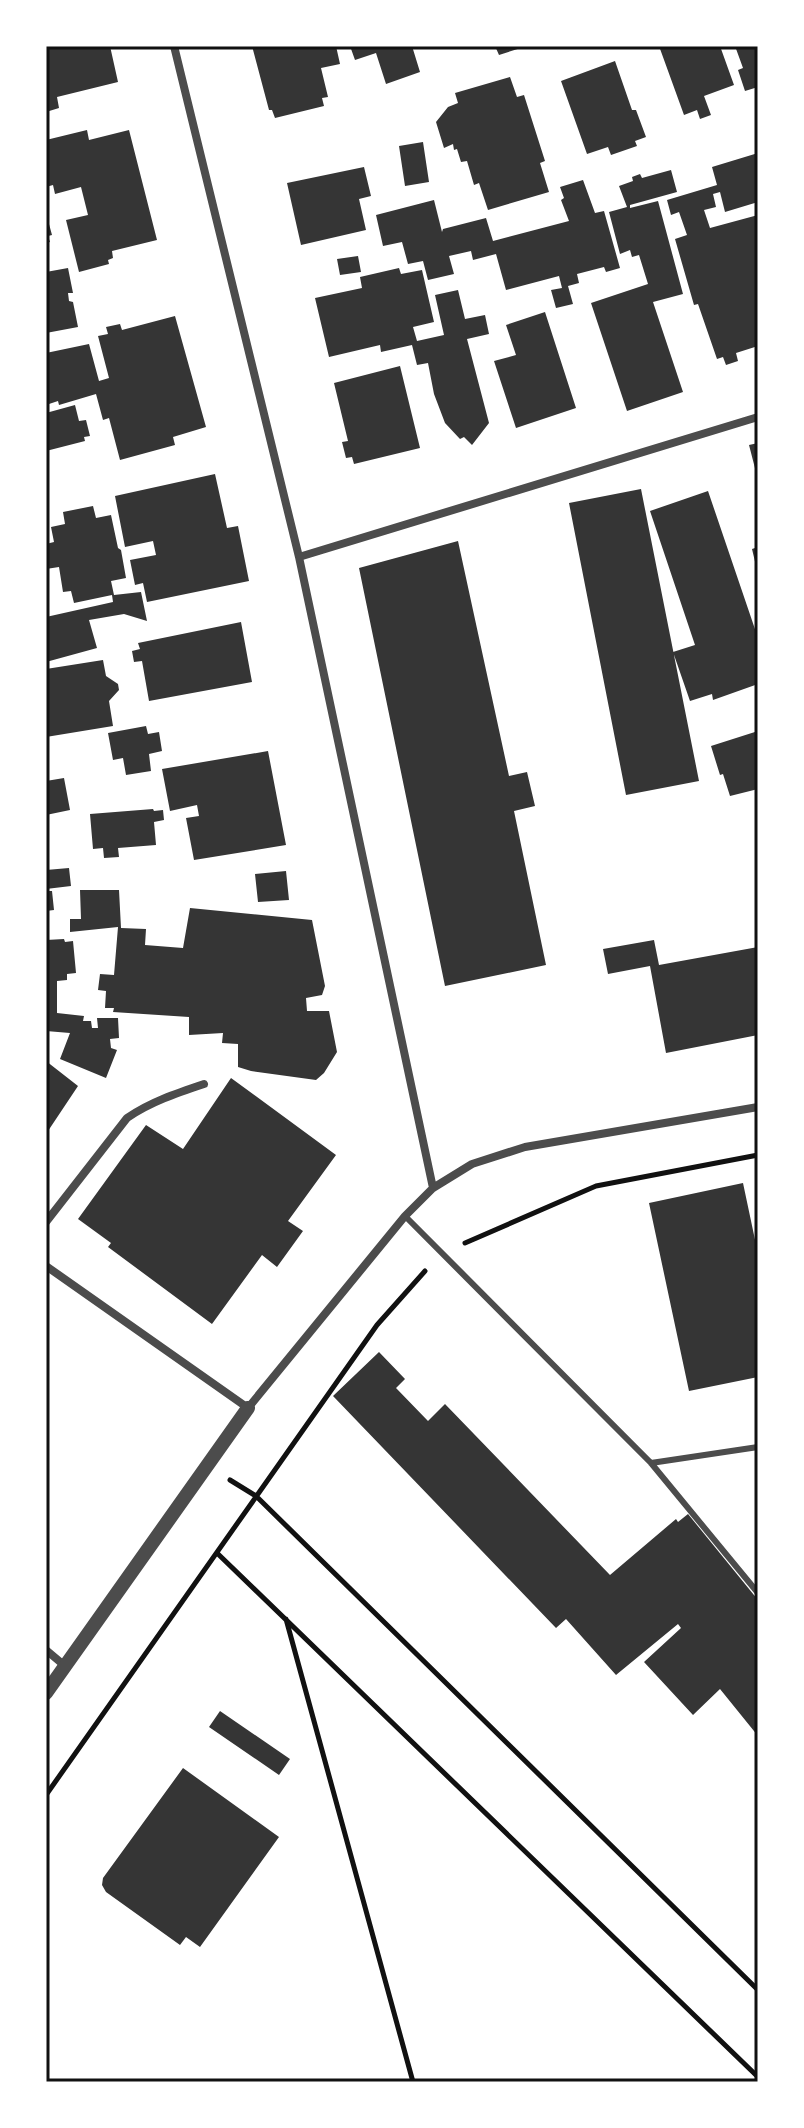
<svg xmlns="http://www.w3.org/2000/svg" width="804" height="2128" font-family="'Nunito Sans',sans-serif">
<rect width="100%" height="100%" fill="#fff"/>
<!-- building -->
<path fill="#353535" d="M 46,46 L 110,46 L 118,82 L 57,97 L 59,108 L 46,112 Z
M 252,46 L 336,46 L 340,64 L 321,68 L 328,97 L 322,98 L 324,106 L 275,118 L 272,110 L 269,110 Z
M 350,46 L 412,46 L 420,72 L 386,84 L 376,53 L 355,60 Z
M 495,46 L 524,46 L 524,47 L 499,55 Z
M 659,46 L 720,46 L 734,85 L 704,96 L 711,115 L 700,119 L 697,110 L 684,115 Z
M 735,46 L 758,46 L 758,87 L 745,91 L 738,70 L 743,68 Z
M 615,61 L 632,110 L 636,110 L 646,137 L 635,141 L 637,146 L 611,155 L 608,147 L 587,154 L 561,81 Z
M 510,77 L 517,97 L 524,95 L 545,161 L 540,163 L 549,192 L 488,210 L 479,183 L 474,185 L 467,161 L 461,162 L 457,149 L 454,150 L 453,144 L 444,148 L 436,122 L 448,107 L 458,103 L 455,93 Z
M 87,130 L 89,140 L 129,130 L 157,240 L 112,251 L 113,258 L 108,260 L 109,264 L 79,272 L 66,220 L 88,215 L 81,187 L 55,194 L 53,185 L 46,187 L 46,140 Z
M 423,142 L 429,182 L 405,186 L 399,146 Z
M 758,153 L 758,202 L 725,212 L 720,192 L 713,194 L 716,207 L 704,210 L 710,228 L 758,215 L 758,263 L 755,265 L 758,275 L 758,346 L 736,353 L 738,361 L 726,365 L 723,357 L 717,359 L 698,304 L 694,305 L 675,239 L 687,235 L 679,212 L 671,215 L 667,200 L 717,185 L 712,167 Z
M 364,167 L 371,196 L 359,199 L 366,230 L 301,245 L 287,183 Z
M 671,170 L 677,192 L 630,205 L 630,208 L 658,201 L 683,294 L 653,302 L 683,392 L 627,411 L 591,303 L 648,284 L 639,255 L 632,257 L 630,250 L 620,254 L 609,212 L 627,207 L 619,186 L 633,181 L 632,177 L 640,174 L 642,178 Z
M 583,180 L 595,213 L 604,211 L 620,268 L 606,272 L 604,267 L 577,274 L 579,283 L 568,286 L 573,304 L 556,308 L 551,290 L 562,288 L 559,276 L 506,290 L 496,254 L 473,260 L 471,251 L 449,256 L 454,274 L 428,280 L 423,261 L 408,264 L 402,242 L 383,246 L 376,215 L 434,200 L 442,232 L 443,229 L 486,218 L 493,241 L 569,221 L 561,200 L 564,198 L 560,187 Z
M 46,213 L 52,235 L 48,236 L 50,242 L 46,243 Z
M 358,256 L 361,272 L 340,275 L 337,259 Z
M 68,268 L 73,293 L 68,293 L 69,301 L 73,302 L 78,327 L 46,333 L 46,272 Z
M 399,268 L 401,274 L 422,270 L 434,322 L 413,327 L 417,341 L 444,335 L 435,295 L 458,290 L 465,319 L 485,315 L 489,334 L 467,339 L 489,423 L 472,445 L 464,437 L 460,439 L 445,423 L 434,394 L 428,363 L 417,365 L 412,345 L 381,352 L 380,345 L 329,357 L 315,298 L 362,288 L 360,277 Z
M 545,312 L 576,408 L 516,428 L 494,361 L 516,355 L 506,325 Z
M 175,316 L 206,427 L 173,437 L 175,445 L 120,460 L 109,418 L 103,420 L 96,394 L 59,405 L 58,401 L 46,405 L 46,353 L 89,344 L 99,381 L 109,378 L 98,336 L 108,334 L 106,327 L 120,324 L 122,330 Z
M 400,366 L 420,448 L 354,464 L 352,457 L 346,458 L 342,442 L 348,441 L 334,383 Z
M 75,405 L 79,421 L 86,420 L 90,436 L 84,437 L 85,441 L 46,451 L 46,413 Z
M 758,443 L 758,476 L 757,476 L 749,445 Z
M 215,474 L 227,528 L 238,526 L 249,581 L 147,602 L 143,583 L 135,585 L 130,560 L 156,555 L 153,541 L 125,547 L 115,496 Z
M 641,489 L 699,781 L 626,795 L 569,503 Z
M 708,491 L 758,638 L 758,684 L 713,700 L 712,694 L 690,701 L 673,652 L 695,645 L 650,511 Z
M 93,506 L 96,518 L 111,515 L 118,548 L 121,550 L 126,578 L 111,581 L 114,595 L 141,592 L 147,621 L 124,614 L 89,620 L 97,648 L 46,662 L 46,617 L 113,602 L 112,595 L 74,603 L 71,591 L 63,592 L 59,567 L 46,569 L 46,544 L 54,542 L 51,527 L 65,524 L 63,512 Z
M 458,541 L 509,776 L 527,772 L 535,806 L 514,811 L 546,965 L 445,986 L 359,568 Z
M 758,547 L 758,570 L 757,570 L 752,549 Z
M 241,622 L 252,682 L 149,701 L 142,661 L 134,662 L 132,651 L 140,649 L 138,643 Z
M 103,660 L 106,676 L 118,684 L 119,690 L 109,701 L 113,726 L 46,737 L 46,669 Z
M 146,726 L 148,734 L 159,732 L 162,751 L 149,754 L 151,771 L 126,775 L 123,758 L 113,760 L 108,733 Z
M 758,731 L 758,789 L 730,796 L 723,774 L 720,775 L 711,746 Z
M 268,751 L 286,845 L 194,860 L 186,818 L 199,816 L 197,805 L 170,811 L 162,769 Z
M 64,778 L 70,810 L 46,815 L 46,781 Z
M 153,809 L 154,811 L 163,810 L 164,820 L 154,822 L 156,845 L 118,848 L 119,857 L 104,858 L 103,848 L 93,849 L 90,814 Z
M 69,868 L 71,886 L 46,889 L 46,870 Z
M 286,871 L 289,900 L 258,902 L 255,874 Z
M 80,890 L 119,890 L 121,928 L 146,929 L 145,945 L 183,948 L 190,908 L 312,920 L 325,986 L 322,995 L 306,998 L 307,1011 L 329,1011 L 337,1052 L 324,1073 L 316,1080 L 251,1071 L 238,1067 L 238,1044 L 222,1043 L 223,1033 L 189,1035 L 189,1017 L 113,1012 L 114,1008 L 105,1008 L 106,991 L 98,990 L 100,974 L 114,975 L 118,927 L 70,932 L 70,919 L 81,919 Z
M 46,891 L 52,891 L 54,910 L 46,911 Z
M 64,939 L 65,942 L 73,941 L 76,973 L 67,974 L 67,980 L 57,981 L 57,1013 L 84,1016 L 83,1021 L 91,1021 L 92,1028 L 98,1028 L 97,1018 L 118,1018 L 119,1038 L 110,1039 L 111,1048 L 117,1050 L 106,1078 L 60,1059 L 70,1033 L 46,1031 L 46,940 Z
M 654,940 L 659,965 L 758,947 L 758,1035 L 666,1053 L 650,966 L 608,974 L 603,949 Z
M 46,1061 L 78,1086 L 46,1134 Z
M 231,1078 L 336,1155 L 288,1221 L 303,1231 L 277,1267 L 262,1255 L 212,1324 L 108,1247 L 111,1243 L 78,1219 L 146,1125 L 183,1149 Z
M 743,1183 L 758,1254 L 758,1377 L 689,1391 L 649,1203 Z
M 379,1352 L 405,1379 L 396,1388 L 428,1421 L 445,1404 L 610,1575 L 676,1519 L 678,1522 L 688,1514 L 758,1600 L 758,1736 L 720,1689 L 693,1715 L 644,1662 L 681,1628 L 678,1624 L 616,1675 L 566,1619 L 556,1628 L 333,1396 Z
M 220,1711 L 290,1759 L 279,1775 L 209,1727 Z
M 183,1768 L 279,1837 L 200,1947 L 186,1937 L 180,1945 L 106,1892 L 102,1885 L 103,1878 Z"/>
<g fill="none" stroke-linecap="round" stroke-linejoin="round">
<!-- path -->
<path stroke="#111" stroke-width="5" d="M 465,1243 L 596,1186 L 758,1155
M 230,1480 L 256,1496 L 758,1990
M 217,1553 L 758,2077
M 286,1619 L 413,2082
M 46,1795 L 377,1325 L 425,1271"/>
<!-- service -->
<path stroke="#4c4c4c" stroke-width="6" d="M 405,1216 L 651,1463 L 758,1593
M 651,1463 L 758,1447"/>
<!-- minor -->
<path stroke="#4c4c4c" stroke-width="8" d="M 174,46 L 299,557 L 433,1188
M 299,557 L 758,417
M 46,1222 L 127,1118 C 150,1102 177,1093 204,1084
M 46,1266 L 248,1408 L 405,1216 L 433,1188 L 472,1164 L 525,1147 L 758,1107
M 46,1650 L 65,1666"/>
<!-- tertiary -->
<path stroke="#4c4c4c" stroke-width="14" d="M 46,1693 L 248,1408"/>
</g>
<!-- border -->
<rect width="804" height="2128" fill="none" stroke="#ffffff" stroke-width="96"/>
<rect x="48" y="48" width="708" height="2032" fill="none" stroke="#111" stroke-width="3"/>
</svg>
